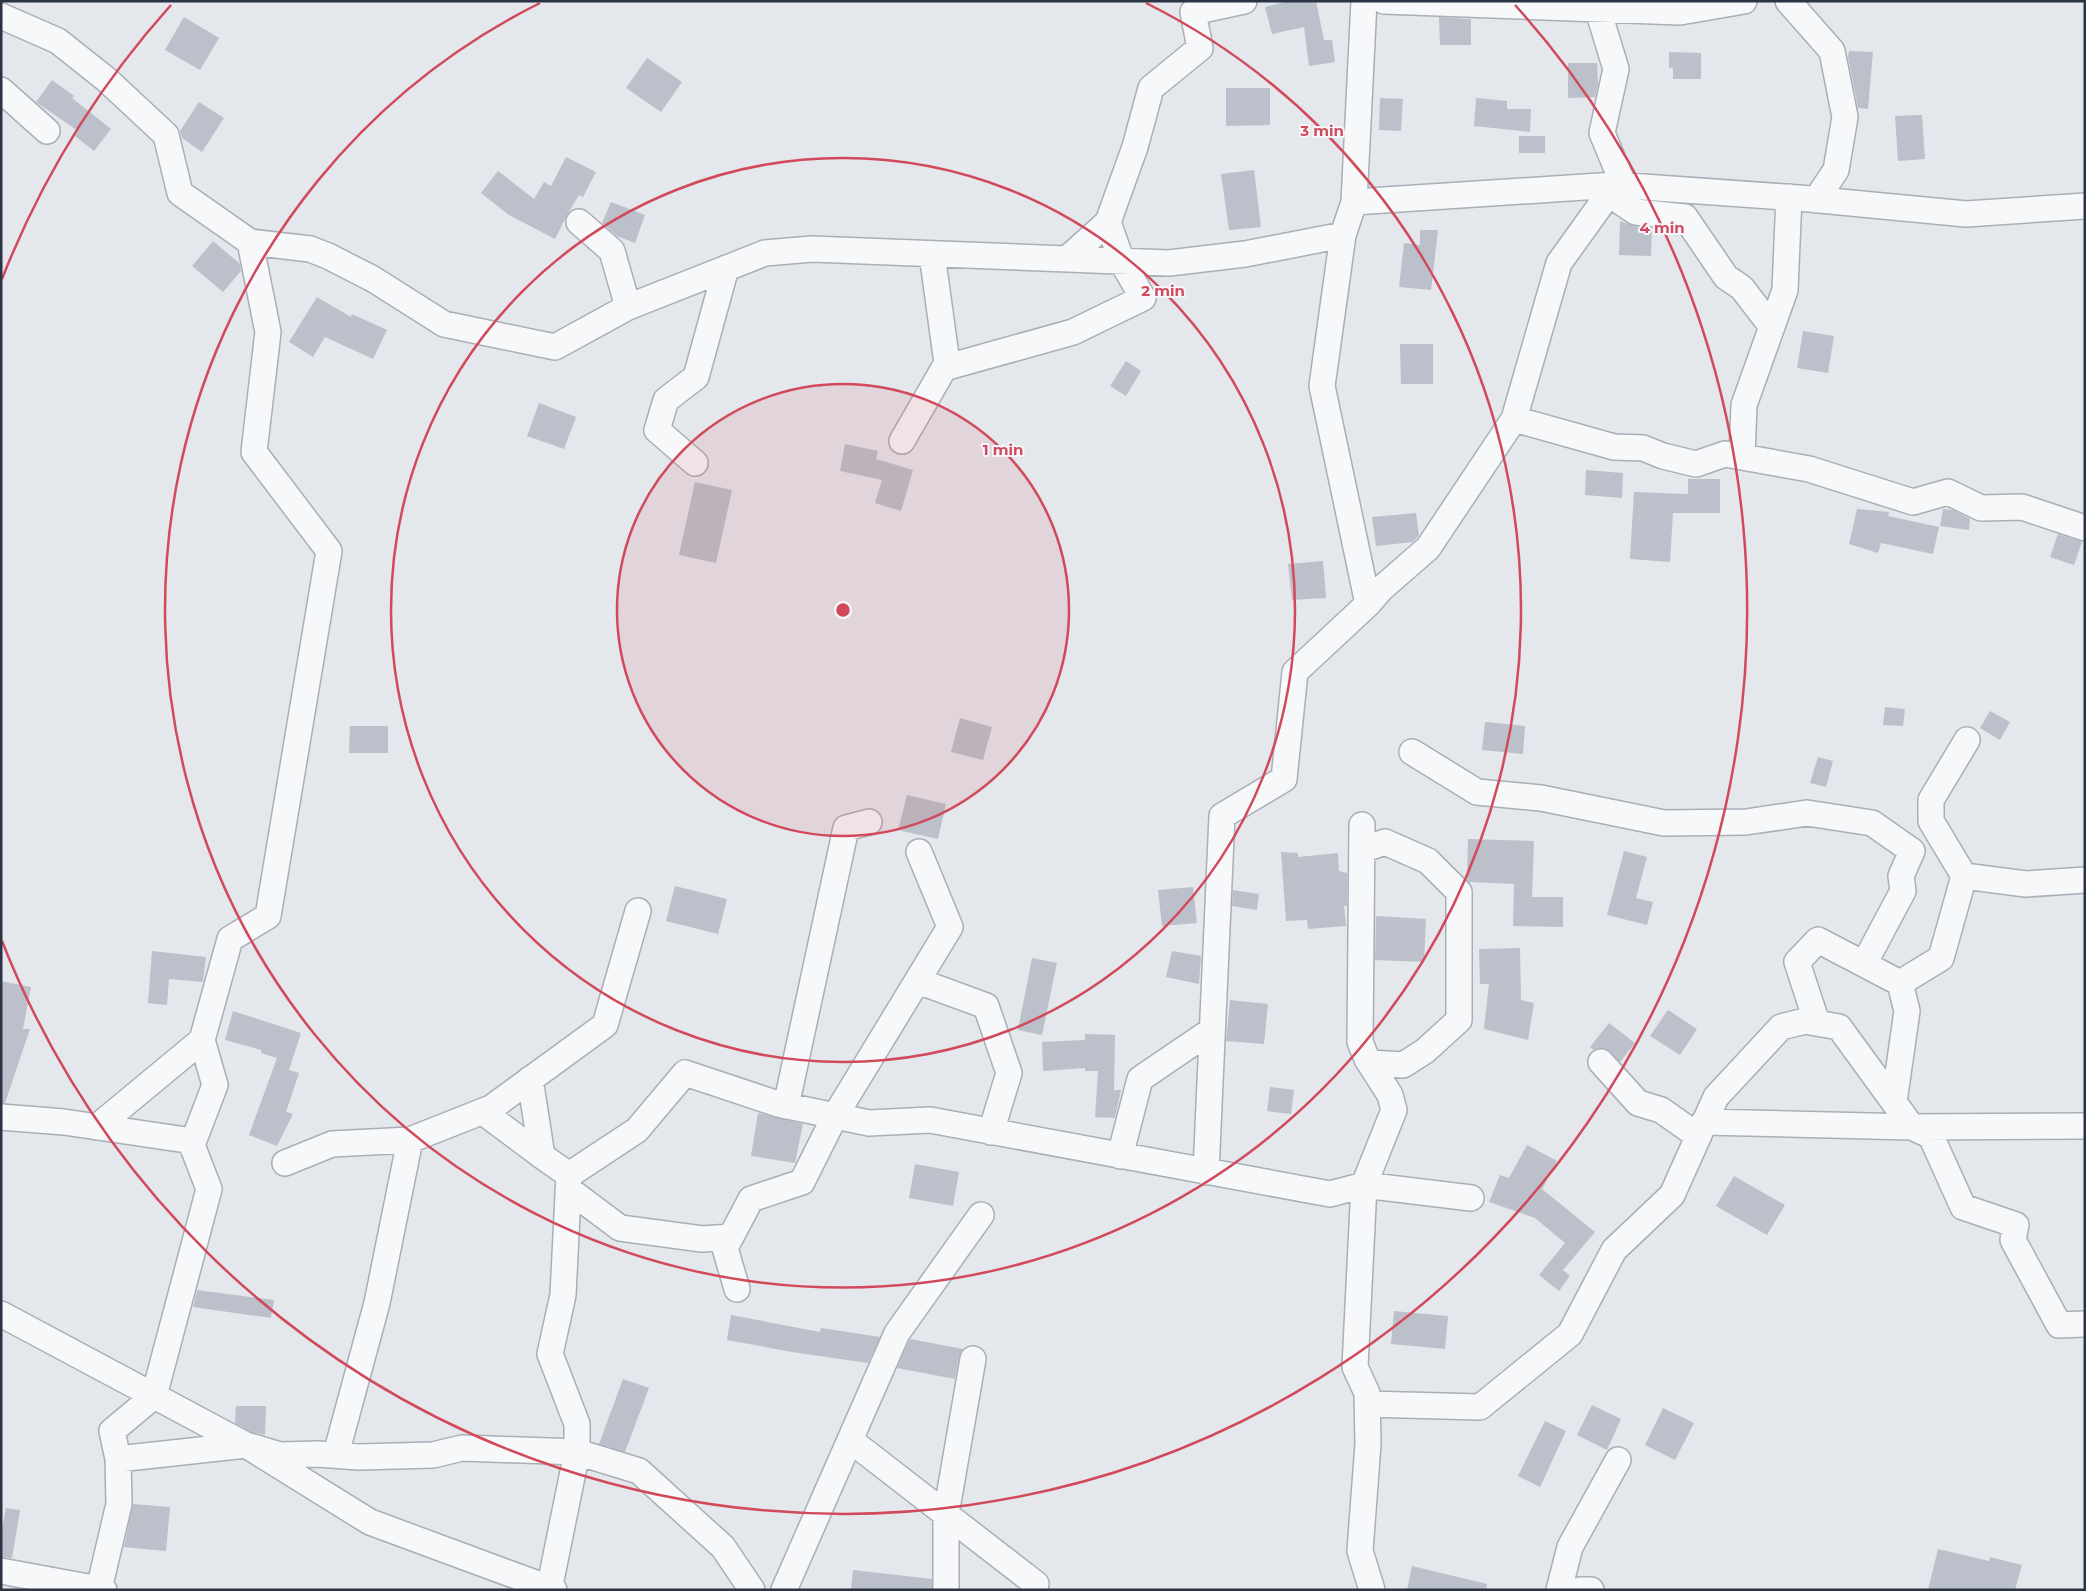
<svg xmlns="http://www.w3.org/2000/svg" width="2086" height="1591" font-family="Montserrat,sans-serif">
<rect width="100%" height="100%" fill="#e4e7ec"/>
<!-- building -->
<path fill="#bbc0ca" d="M 1289,1 L 1316,1 L 1324,40 L 1332,40 L 1335,62 L 1309,66 L 1304,27 L 1272,34 L 1265,7 Z
M 184,17 L 219,38 L 200,70 L 165,50 Z
M 1439,17 L 1471,19 L 1471,45 L 1440,45 Z
M 1849,51 L 1873,52 L 1868,109 L 1858,108 L 1848,57 Z
M 1669,52 L 1701,53 L 1701,79 L 1673,79 L 1673,68 L 1669,68 Z
M 647,58 L 682,82 L 661,112 L 626,88 Z
M 1568,63 L 1597,63 L 1598,85 L 1595,97 L 1568,98 Z
M 52,80 L 74,96 L 72,98 L 111,129 L 94,151 L 75,136 L 78,131 L 36,102 Z
M 1226,88 L 1270,88 L 1270,125 L 1226,126 Z
M 1380,98 L 1403,99 L 1401,131 L 1379,130 Z
M 1476,98 L 1507,101 L 1507,109 L 1531,109 L 1530,132 L 1474,126 Z
M 199,102 L 224,118 L 202,152 L 182,138 L 180,131 Z
M 1922,115 L 1925,159 L 1898,161 L 1895,116 Z
M 1519,136 L 1545,136 L 1545,153 L 1519,153 Z
M 566,157 L 596,172 L 583,197 L 579,195 L 568,213 L 555,239 L 509,215 L 481,193 L 498,171 L 534,199 L 544,182 L 551,186 Z
M 1254,170 L 1261,227 L 1229,230 L 1221,174 Z
M 611,202 L 645,215 L 635,243 L 617,236 L 602,223 Z
M 1620,221 L 1635,226 L 1652,228 L 1651,256 L 1619,255 Z
M 1420,230 L 1438,230 L 1431,290 L 1399,287 L 1404,243 L 1420,245 Z
M 213,241 L 240,264 L 241,271 L 223,292 L 192,266 Z
M 317,297 L 351,317 L 352,314 L 387,330 L 373,359 L 325,337 L 313,357 L 289,342 Z
M 1803,331 L 1834,336 L 1828,373 L 1797,368 Z
M 1400,344 L 1433,344 L 1433,384 L 1401,384 Z
M 1126,361 L 1141,371 L 1126,396 L 1110,386 Z
M 539,403 L 576,417 L 564,449 L 527,436 Z
M 845,444 L 878,451 L 876,459 L 913,470 L 901,511 L 875,503 L 882,480 L 840,471 Z
M 1586,470 L 1623,473 L 1622,498 L 1585,495 Z
M 1688,479 L 1720,479 L 1720,513 L 1673,513 L 1670,562 L 1630,559 L 1634,492 L 1688,494 Z
M 695,482 L 732,490 L 716,563 L 679,555 Z
M 1857,509 L 1889,512 L 1888,516 L 1939,527 L 1933,554 L 1881,543 L 1878,553 L 1849,544 Z
M 1943,509 L 1953,510 L 1970,519 L 1969,530 L 1940,526 Z
M 1416,513 L 1419,535 L 1413,542 L 1376,546 L 1372,517 Z
M 2058,534 L 2082,542 L 2074,565 L 2050,557 Z
M 1323,561 L 1326,598 L 1292,600 L 1288,564 Z
M 1885,707 L 1905,709 L 1903,726 L 1883,725 Z
M 1990,711 L 2010,722 L 2000,740 L 1980,728 Z
M 960,718 L 992,727 L 983,760 L 951,752 Z
M 1485,722 L 1525,726 L 1523,754 L 1482,750 Z
M 350,726 L 388,726 L 388,753 L 349,753 Z
M 1818,757 L 1833,761 L 1826,787 L 1810,783 Z
M 907,795 L 946,804 L 938,839 L 898,830 Z
M 1468,839 L 1534,841 L 1532,897 L 1563,897 L 1563,927 L 1513,926 L 1514,884 L 1469,882 L 1467,880 Z
M 1624,851 L 1647,857 L 1636,898 L 1653,902 L 1647,925 L 1607,915 Z
M 1281,852 L 1298,853 L 1298,857 L 1338,853 L 1339,871 L 1347,873 L 1347,906 L 1344,906 L 1346,926 L 1308,929 L 1307,920 L 1286,921 Z
M 675,886 L 727,899 L 718,934 L 666,921 Z
M 1193,887 L 1197,923 L 1162,926 L 1158,890 Z
M 1233,890 L 1259,894 L 1257,910 L 1232,906 Z
M 1376,916 L 1426,919 L 1424,962 L 1375,960 Z
M 1520,948 L 1521,1000 L 1534,1003 L 1528,1040 L 1484,1029 L 1489,984 L 1480,984 L 1479,949 Z
M 152,951 L 206,957 L 203,982 L 169,979 L 167,1005 L 148,1003 Z
M 1172,951 L 1201,956 L 1199,984 L 1166,977 Z
M 1032,958 L 1057,963 L 1042,1035 L 1018,1030 Z
M 1,981 L 31,987 L 23,1029 L 30,1029 L 5,1103 L 1,1103 Z
M 1230,1000 L 1268,1004 L 1264,1044 L 1226,1041 Z
M 1668,1010 L 1697,1029 L 1680,1055 L 1650,1036 Z
M 233,1011 L 301,1033 L 289,1070 L 299,1073 L 286,1112 L 293,1114 L 277,1146 L 249,1135 L 277,1058 L 261,1053 L 261,1050 L 225,1040 Z
M 1609,1023 L 1635,1043 L 1620,1062 L 1606,1049 L 1594,1050 L 1590,1047 Z
M 1085,1034 L 1115,1035 L 1114,1090 L 1121,1090 L 1115,1118 L 1095,1117 L 1098,1071 L 1085,1071 L 1085,1068 L 1043,1071 L 1042,1042 L 1085,1040 Z
M 1270,1087 L 1294,1090 L 1291,1114 L 1267,1111 Z
M 758,1113 L 803,1124 L 795,1163 L 751,1156 Z
M 1527,1145 L 1557,1161 L 1542,1189 L 1595,1232 L 1563,1270 L 1570,1276 L 1559,1291 L 1539,1275 L 1565,1243 L 1535,1218 L 1489,1202 L 1500,1175 L 1509,1178 Z
M 915,1164 L 959,1172 L 953,1206 L 909,1198 Z
M 1734,1176 L 1785,1205 L 1767,1235 L 1716,1206 Z
M 197,1290 L 274,1300 L 271,1318 L 193,1307 Z
M 1394,1311 L 1448,1316 L 1445,1349 L 1391,1344 Z
M 731,1315 L 820,1332 L 821,1328 L 880,1337 L 868,1363 L 792,1352 L 727,1340 Z
M 910,1339 L 963,1349 L 959,1357 L 955,1379 L 897,1368 Z
M 623,1379 L 649,1388 L 625,1452 L 599,1444 Z
M 1592,1405 L 1621,1419 L 1607,1450 L 1577,1435 Z
M 236,1406 L 266,1406 L 265,1435 L 251,1432 L 235,1423 Z
M 1663,1408 L 1694,1423 L 1675,1460 L 1645,1445 Z
M 1545,1421 L 1566,1431 L 1540,1487 L 1518,1476 Z
M 133,1504 L 170,1507 L 166,1551 L 124,1547 Z
M 6,1508 L 20,1510 L 12,1558 L 1,1557 L 1,1534 Z
M 1938,1549 L 1989,1561 L 1990,1557 L 2022,1565 L 2015,1590 L 1928,1590 Z
M 1412,1566 L 1487,1584 L 1486,1590 L 1407,1590 Z
M 853,1570 L 932,1579 L 932,1590 L 851,1590 Z"/>
<g fill="none" stroke-linecap="round" stroke-linejoin="round">
<!-- minor casing -->
<g stroke="#a9aeb7" stroke-width="28">
<path id="minor" d="M 1384,1 L 1680,12 L 1744,1
M 1788,1 L 1832,51 L 1845,117 L 1836,170 L 1816,200
M 1598,10 L 1616,69 L 1602,133 L 1624,186
M 1,16 L 58,41 L 107,80 L 166,135 L 180,193 L 250,242 L 310,249 L 328,256 L 373,279 L 444,324 L 555,347 L 628,307 L 765,253 L 812,249 L 1169,263 L 1245,254 L 1343,235 L 1354,202 L 1364,1
M 1,90 L 47,131
M 1615,185 L 1799,198 L 1966,214 L 2085,206
M 1609,194 L 1636,212 L 1685,217 L 1726,277 L 1742,288 L 1772,327
M 579,222 L 612,251 L 628,307
M 1343,235 L 1322,386 L 1368,604
M 1068,258 L 1108,222 L 1135,147 L 1151,88 L 1200,48 L 1193,12 L 1244,1
M 944,368 L 1073,332 L 1143,298 L 1122,262 L 1108,222
M 1514,419 L 1614,447 L 1643,448 L 1663,456 L 1696,464 L 1725,454 L 1809,469 L 1913,502 L 1948,492 L 1981,508 L 2022,507 L 2085,528
M 902,441 L 947,363 L 932,254
M 1742,457 L 1744,405 L 1785,290 L 1789,197
M 695,463 L 657,430 L 666,400 L 696,377 L 726,268
M 1412,752 L 1477,792 L 1541,798 L 1664,823 L 1746,822 L 1807,813 L 1872,823 L 1912,851 L 1901,876 L 1903,891 L 1864,964
M 1362,825 L 1360,1042 L 1367,1059 L 1390,1095 L 1394,1110 L 1364,1185 L 1355,1367 L 1367,1393 L 1368,1444 L 1360,1551 L 1372,1590
M 1362,850 L 1385,842 L 1428,861 L 1459,892 L 1459,1020 L 1425,1051 L 1403,1065 L 1370,1063
M 1964,876 L 2026,884 L 2085,880
M 918,981 L 986,1006 L 1009,1073 L 991,1132
M 1817,1023 L 1797,962 L 1818,940 L 1900,983
M 1601,1062 L 1638,1103 L 1661,1110 L 1698,1136
M 530,1079 L 542,1156 L 569,1175
M 1894,1102 L 1907,1011 L 1900,983 L 1941,958 L 1964,876 L 1931,821 L 1931,800 L 1967,740
M 786,1106 L 846,828 L 869,822
M 483,1112 L 542,1156
M 1,1117 L 64,1122 L 193,1141
M 1704,1122 L 1912,1127 L 2085,1126
M 97,1127 L 202,1040
M 1120,1156 L 1140,1079 L 1212,1030
M 285,1163 L 332,1144 L 410,1140 L 491,1108 L 605,1025 L 638,911
M 1206,1172 L 1222,816 L 1284,779 L 1295,672 L 1368,604 L 1381,589 L 1428,548 L 1514,419 L 1559,263 L 1615,185 L 1354,202
M 568,1189 L 620,1228 L 702,1239 L 731,1237
M 737,1289 L 725,1248 L 751,1199 L 802,1182 L 835,1116 L 950,927 L 919,852
M 1,1314 L 246,1445 L 370,1522 L 554,1590
M 1367,1404 L 1480,1407 L 1570,1334 L 1614,1250 L 1672,1195 L 1716,1097 L 1781,1027 L 1805,1021 L 1839,1027 L 1912,1127 L 1931,1136 L 1963,1207 L 2016,1225 L 2013,1240 L 2059,1325 L 2085,1324
M 850,1440 L 1036,1584
M 336,1454 L 377,1303 L 410,1140
M 118,1459 L 246,1445 L 280,1455 L 318,1454 L 359,1457 L 433,1455 L 462,1448 L 577,1452 L 639,1471 L 723,1547 L 752,1590
M 1,1571 L 104,1590
M 99,1589 L 119,1504 L 118,1459 L 112,1431 L 154,1396 L 209,1189 L 192,1145 L 215,1085 L 202,1040 L 230,939 L 268,916 L 329,551 L 254,452 L 268,332 L 250,242
M 549,1590 L 577,1452 L 577,1424 L 550,1354 L 563,1295 L 569,1175 L 637,1130 L 685,1073 L 778,1104 L 869,1123 L 930,1120 L 1330,1194 L 1364,1185 L 1471,1198
M 784,1590 L 897,1333 L 981,1215
M 946,1590 L 946,1514 L 973,1359
M 1559,1590 L 1570,1547 L 1618,1460
M 1580,1590 L 1591,1590"/>
</g>
<!-- minor -->
<use href="#minor" stroke="#f7f8fa" stroke-width="25"/>
</g>
<!-- distance rings -->
<circle cx="843" cy="610" r="226" fill="#d1495b" fill-opacity=".12"/>
<g fill="none" stroke="#d1495b" stroke-width="2.5">
<circle cx="843" cy="610" r="226"/>
<circle cx="843" cy="610" r="452"/>
<path d="M1146 3A678 678 0 1 1 540 3"/>
<path d="M2 279A904 904 0 0 1 171 5M1515 5A904 904 0 1 1 2 941"/>
</g>
<circle cx="843" cy="610" r="8" fill="#d1495b" stroke="#f4f6f9" stroke-width="2.5"/>
<g font-size="15" text-anchor="middle" font-weight="bold" fill="#d1495b" stroke="#f4f6f9" stroke-width="4" stroke-linejoin="round" paint-order="stroke">
<text x="1322" y="136">3 min</text>
<text x="1662" y="233">4 min</text>
<text x="1163" y="296">2 min</text>
<text x="1003" y="455">1 min</text>
</g>
<!-- border -->
<rect width="2086" height="1591" fill="none" stroke="#2b3445" stroke-width="5"/>
</svg>
